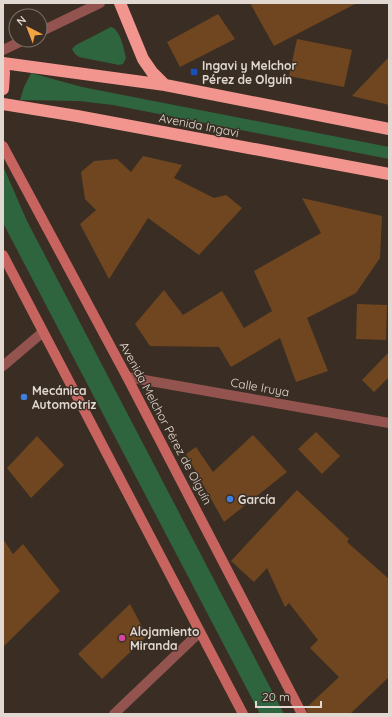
<svg xmlns="http://www.w3.org/2000/svg" width="392" height="717" font-family="Quicksand,sans-serif">
<rect width="100%" height="100%" fill="#3a2e24"/>
<!-- green -->
<path fill="#2e653e" d="M 111,27 C 121,30 124,50 126,58 L 123,64 L 119,65 L 79,57 L 75,54 L 72,49 L 76,45 Z
M 31,73 L 82,87 L 389,147 L 389,159 L 113,105 L 79,101 L 20,100 L 24,87 Z
M 3,166 L 27,221 L 284,714 L 260,714 L 3,223 Z"/>
<!-- building -->
<path fill="#6f461f" d="M 250,3 L 357,3 L 274,46 Z
M 218,14 L 235,39 L 180,67 L 167,42 Z
M 297,39 L 352,50 L 344,87 L 289,76 Z
M 389,57 L 389,105 L 352,96 Z
M 143,156 L 182,165 L 174,178 L 214,198 L 226,195 L 242,208 L 199,255 L 148,218 L 109,279 L 80,224 L 96,210 L 85,199 L 81,172 L 94,161 L 117,159 L 131,172 Z
M 302,198 L 382,216 L 380,258 L 356,293 L 307,318 L 328,371 L 296,382 L 280,338 L 231,367 L 219,347 L 150,346 L 135,324 L 164,290 L 183,315 L 222,291 L 244,328 L 272,311 L 254,271 L 321,233 Z
M 357,304 L 387,305 L 386,340 L 356,339 Z
M 389,352 L 389,377 L 374,392 L 362,380 Z
M 316,432 L 340,456 L 322,474 L 298,449 Z
M 253,435 L 287,472 L 224,522 L 186,454 L 196,447 L 213,472 Z
M 37,436 L 64,465 L 31,498 L 7,468 Z
M 297,490 L 349,539 L 347,542 L 389,579 L 389,677 L 350,714 L 308,714 L 306,708 L 339,677 L 310,648 L 318,640 L 289,603 L 285,607 L 267,568 L 254,582 L 231,561 Z
M 3,539 L 13,554 L 23,544 L 60,591 L 3,647 Z
M 130,604 L 147,636 L 102,679 L 78,654 Z"/>
<g fill="none" stroke-linecap="round" stroke-linejoin="round">
<!-- street -->
<path stroke="#93534f" stroke-width="10" d="M 40,32 L 100,3
M 3,50 L 24,40
M 3,366 L 43,332
M 127,377 L 389,423
M 114,714 L 200,632"/>
<!-- secondary -->
<path stroke="#c8645f" stroke-width="10" d="M 3,146 L 127,377 L 302,714
M 3,255 L 243,714"/>
<!-- highway -->
<path stroke="#f2958e" stroke-width="12" d="M 120,3 L 143,59 L 152,72 L 165,85
M 3,63 L 165,85 L 389,129
M 3,67 L 4,73 L 3,89
M 3,104 L 77,116 L 389,174"/>
</g>
<!-- markers -->
<rect fill="#1a4fb4" stroke="#3a2e24" stroke-width="1.5" x="190" y="68" width="8" height="8" rx="2"/>
<g fill="#3f7fe0" stroke="#3a2e24" stroke-width="1.5">
<circle cx="24" cy="397" r="4"/>
<circle cx="230" cy="499" r="4"/>
</g>
<circle fill="#d1479c" stroke="#3a2e24" stroke-width="1.5" cx="122" cy="638" r="4"/>
<g text-anchor="middle" dominant-baseline="central" stroke-width="3" stroke-linejoin="round" paint-order="stroke">
<!-- poi labels -->
<g font-size="12" font-weight="bold" fill="#e0d8d1" stroke="#3a2e24" text-anchor="start">
<text x="202" y="65">Ingavi y Melchor<tspan x="202" dy="14">Pérez de Olguín</tspan></text>
<text x="32" y="390">Mecánica<tspan x="32" dy="14">Automotriz</tspan></text>
<text x="238" y="499">García</text>
<text x="130" y="631">Alojamiento<tspan x="130" dy="14">Miranda</tspan></text>
</g>
<!-- street labels -->
<g font-size="12" fill="#e0d8d1" stroke="#3a2e24">
<text transform="translate(199 125) rotate(11)">Avenida Ingavi</text>
<text transform="translate(260 387) rotate(10)">Calle Iruya</text>
<text transform="translate(166 423) rotate(62)">Avenida Melchor Pérez de Olguín</text>
</g>
</g>
<!-- border -->
<rect width="392" height="717" fill="none" stroke="#e0d8d1" stroke-width="8"/>
<!-- north arrow -->
<g transform="translate(28 28) rotate(318)"><circle r="19" fill="#3a2e24" stroke="#7c7269"/>
<path d="M0-3L7 15L0 10L-7 15Z" fill="#f3a443"/>
<text y="-6" font-size="11" font-weight="bold" text-anchor="middle" fill="#e0d8d1">N</text>
</g>
<!-- scale -->
<path d="M256 701v6h65v-6" fill="none" stroke="#e0d8d1" stroke-width="2"/>
<text x="262" y="701" font-size="12" fill="#e0d8d1" stroke="#3a2e24" stroke-width="3" paint-order="stroke">20 m</text>
</svg>
